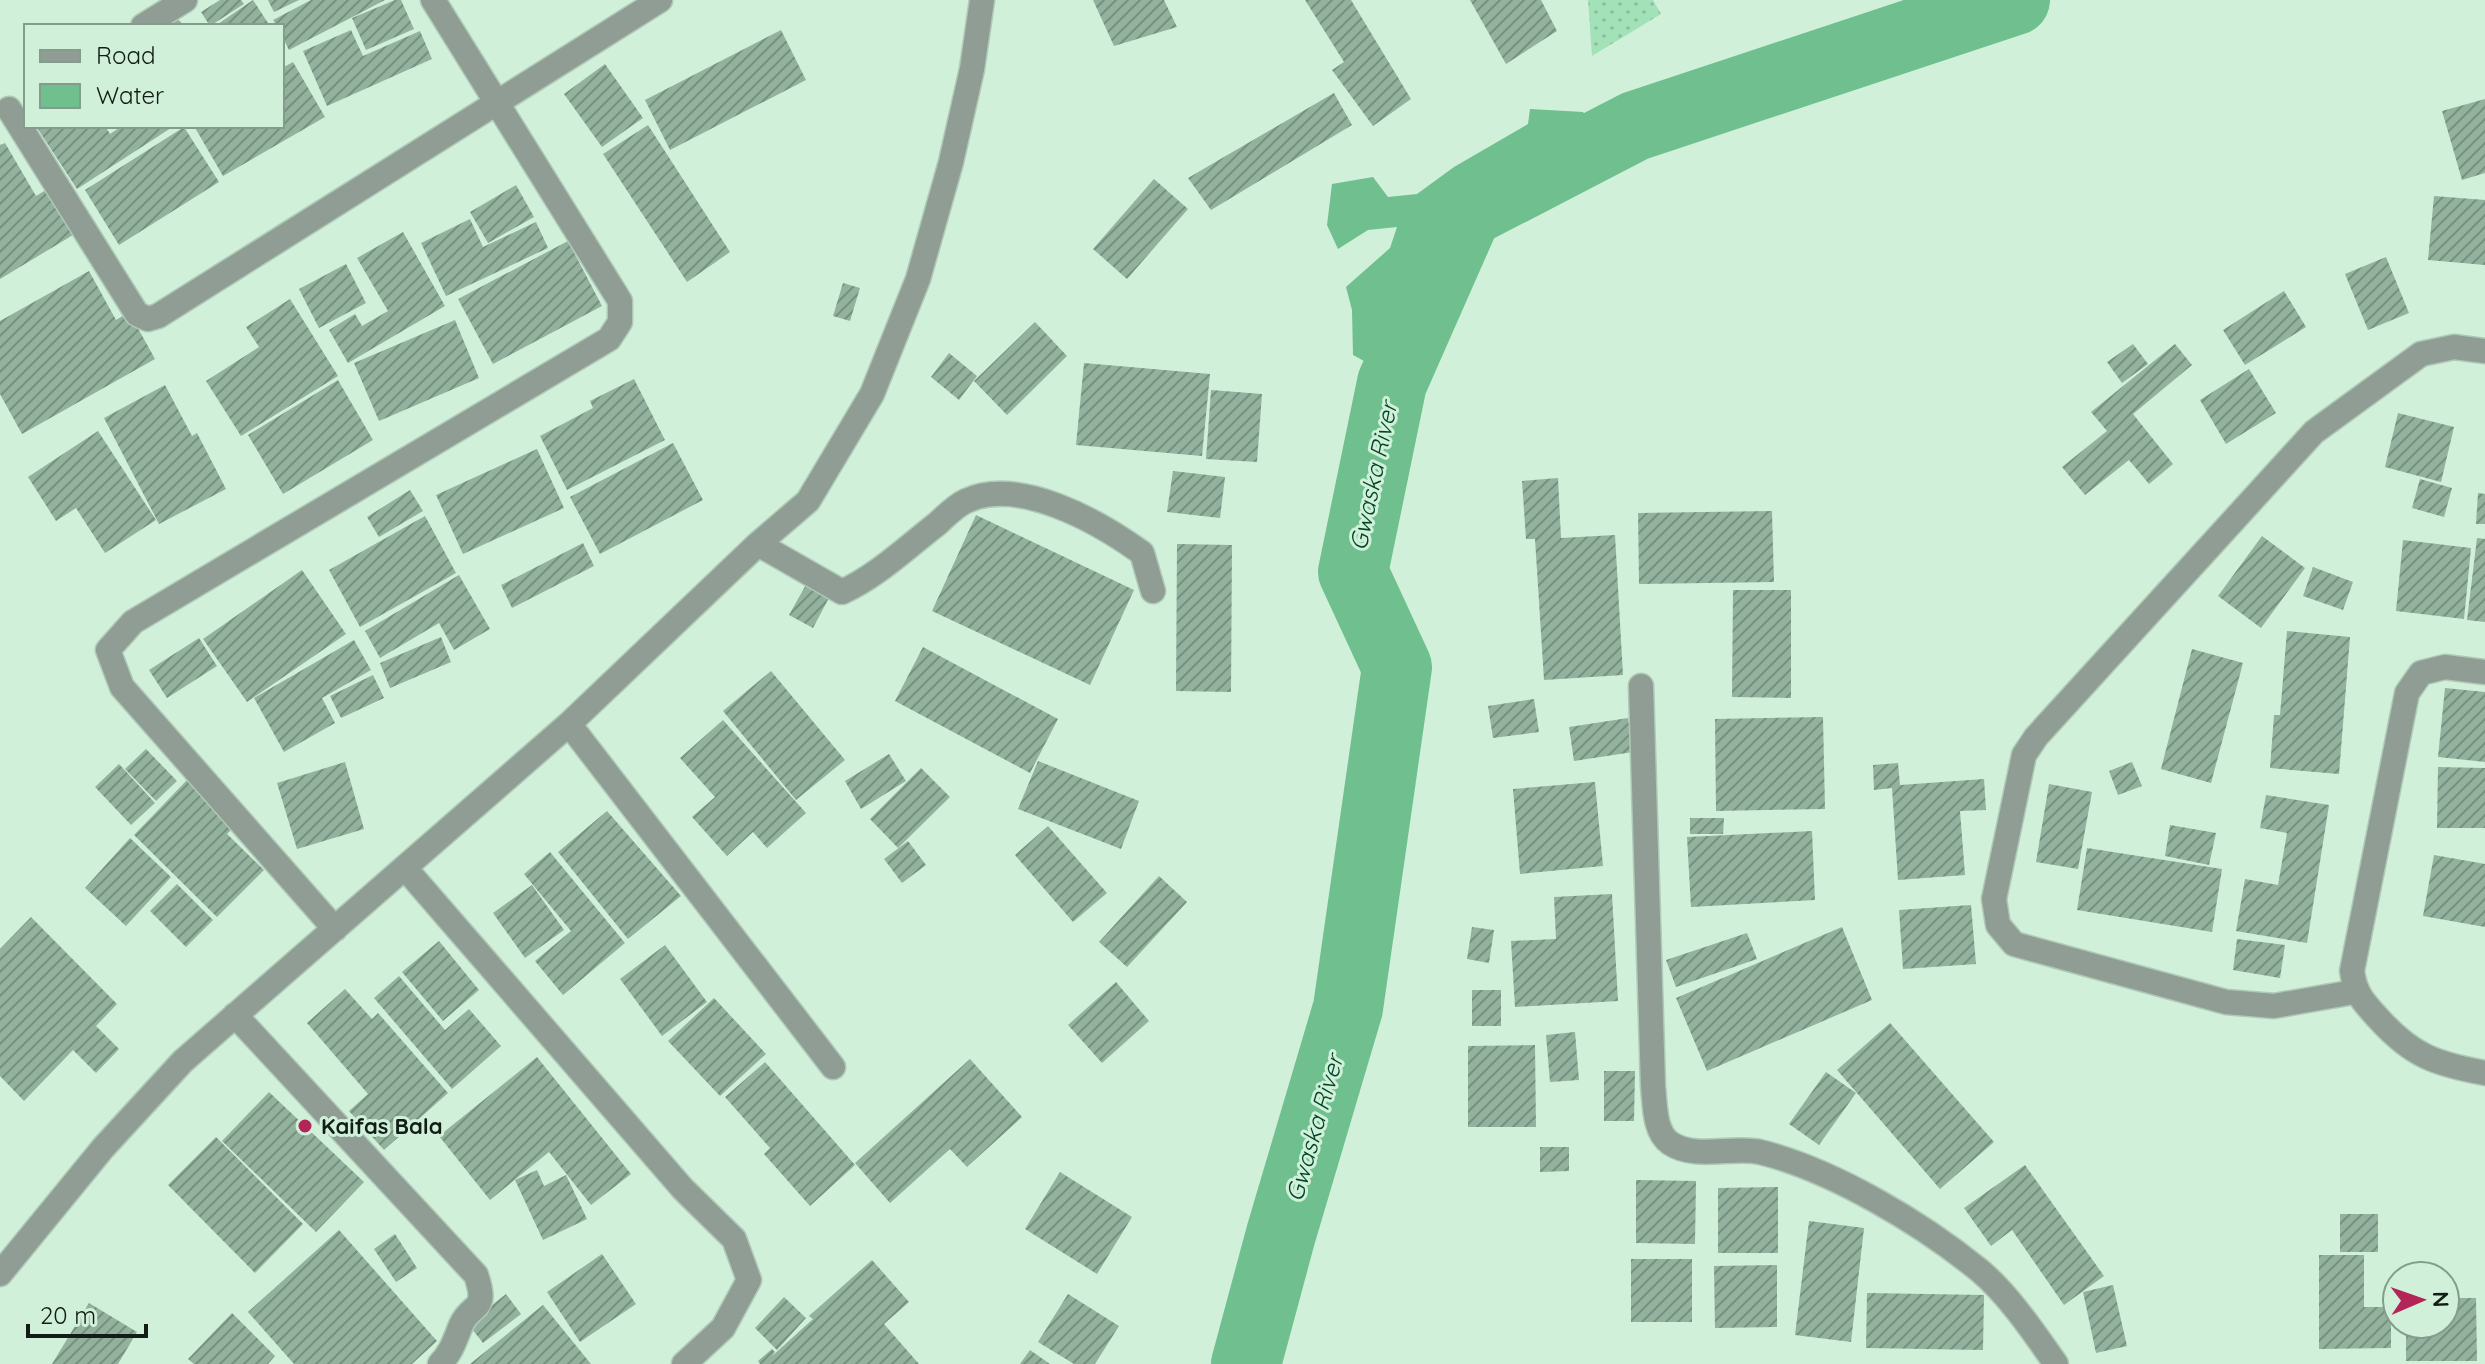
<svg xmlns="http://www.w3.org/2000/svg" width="2485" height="1364" font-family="Quicksand,sans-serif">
<defs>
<pattern id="grass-dots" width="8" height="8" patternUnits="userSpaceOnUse" patternTransform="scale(2)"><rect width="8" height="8" fill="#a3e1b8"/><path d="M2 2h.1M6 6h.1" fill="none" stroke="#8bc19d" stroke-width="1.8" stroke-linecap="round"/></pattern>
<pattern id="building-hatch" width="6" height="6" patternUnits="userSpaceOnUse" patternTransform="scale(2)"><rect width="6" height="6" fill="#93b29d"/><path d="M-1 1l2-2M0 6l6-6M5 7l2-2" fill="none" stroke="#77907f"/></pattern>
</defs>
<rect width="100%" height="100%" fill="#d0f0da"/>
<!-- grass -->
<path fill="url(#grass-dots)" d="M 1588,0 L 1653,0 L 1661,14 L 1592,56 Z"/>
<!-- water -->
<path fill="#6fc08e" d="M 1530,109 L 1583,112 L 1599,133 L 1455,209 L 1388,374 L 1353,355 L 1352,310 L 1346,287 L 1390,248 L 1397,227 L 1368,230 L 1338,249 L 1327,225 L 1332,184 L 1373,177 L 1388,197 L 1417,194 L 1454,167 L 1528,124 Z"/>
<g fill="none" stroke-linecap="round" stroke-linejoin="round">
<!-- river -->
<path stroke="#6fc08e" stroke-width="70" d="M 1246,1364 L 1281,1234 L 1348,1008 L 1397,667 L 1353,572 L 1392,383 L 1467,213 L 1635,126 L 2015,0"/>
</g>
<!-- building -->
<path fill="url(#building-hatch)" d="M 220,0 L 241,0 L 244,4 L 210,26 L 201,12 Z
M 253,0 L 270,26 L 215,26 Z
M 268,0 L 299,0 L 274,12 Z
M 311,0 L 385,0 L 289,50 L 282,36 L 282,26 L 277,26 L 273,20 Z
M 395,0 L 401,0 L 414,29 L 366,50 L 352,18 Z
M 1093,0 L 1164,0 L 1177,27 L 1114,46 Z
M 1305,0 L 1351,0 L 1411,99 L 1373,126 L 1332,70 L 1344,62 Z
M 1470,0 L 1541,0 L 1557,31 L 1506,64 Z
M 176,17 L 184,26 L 167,26 Z
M 351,30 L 363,56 L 420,31 L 432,59 L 327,106 L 303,51 Z
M 781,30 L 806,80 L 670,150 L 645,100 Z
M 293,62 L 325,117 L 223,176 L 194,126 L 282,126 L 282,68 Z
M 605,64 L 643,118 L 602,147 L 564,94 Z
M 1334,93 L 1352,125 L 1211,210 L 1188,178 Z
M 2485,99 L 2485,173 L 2462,180 L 2442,111 Z
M 648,125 L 730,252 L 687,282 L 603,154 Z
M 36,126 L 105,126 L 110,134 L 122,126 L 174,126 L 77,189 Z
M 184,127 L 219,182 L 119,245 L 85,190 Z
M 5,143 L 36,196 L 46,190 L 73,235 L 0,279 L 0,145 Z
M 1154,179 L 1188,209 L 1127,279 L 1093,249 Z
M 516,185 L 534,217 L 488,243 L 470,212 Z
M 2434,196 L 2485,200 L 2485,265 L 2428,260 Z
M 470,219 L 483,247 L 536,222 L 548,248 L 446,296 L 421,243 Z
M 403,232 L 445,306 L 348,363 L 329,330 L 355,314 L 362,326 L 388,311 L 357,258 Z
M 568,241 L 602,306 L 493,364 L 458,299 Z
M 2386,257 L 2409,313 L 2368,330 L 2345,274 Z
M 346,264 L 366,303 L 319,328 L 299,289 Z
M 89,271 L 116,320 L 129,312 L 155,359 L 22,434 L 0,394 L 0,321 Z
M 843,283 L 860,288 L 850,321 L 833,316 Z
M 2284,291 L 2306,327 L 2245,365 L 2223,330 Z
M 290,299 L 338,376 L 241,436 L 206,381 L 259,347 L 246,327 Z
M 455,320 L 479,378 L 379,421 L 354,363 Z
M 1035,322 L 1067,356 L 1007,415 L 974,381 Z
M 2133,344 L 2148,364 L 2122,383 L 2107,362 Z
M 2175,344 L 2192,365 L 2133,414 L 2173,464 L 2149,484 L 2129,460 L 2085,495 L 2062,467 L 2107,431 L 2091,412 Z
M 949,353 L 977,376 L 959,400 L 931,377 Z
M 1084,363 L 1210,374 L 1202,456 L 1076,445 Z
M 2249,369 L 2276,413 L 2226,444 L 2200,400 Z
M 634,379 L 665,440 L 567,490 L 540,436 L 593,408 L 590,401 Z
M 338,380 L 373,440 L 283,494 L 248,435 Z
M 165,385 L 192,436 L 197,433 L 226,489 L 159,524 L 104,418 Z
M 1211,390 L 1262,394 L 1257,462 L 1206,459 Z
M 2398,413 L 2454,427 L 2441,482 L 2385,467 Z
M 98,431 L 156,520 L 105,553 L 76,508 L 56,521 L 28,477 Z
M 673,443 L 703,500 L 600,554 L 570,497 Z
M 537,449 L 564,508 L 463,554 L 436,495 Z
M 1173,471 L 1225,477 L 1220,518 L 1167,512 Z
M 1558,478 L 1561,538 L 1615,535 L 1623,675 L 1544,680 L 1535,539 L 1526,539 L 1522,481 Z
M 2420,479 L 2452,488 L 2444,517 L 2412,508 Z
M 410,490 L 423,511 L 379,537 L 367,517 Z
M 2478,493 L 2485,494 L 2485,524 L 2476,524 Z
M 1772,511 L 1774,582 L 1639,584 L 1638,513 Z
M 976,515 L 1134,590 L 1090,685 L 932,611 Z
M 425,516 L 456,573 L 360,627 L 329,570 Z
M 2262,536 L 2305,568 L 2261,628 L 2218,596 Z
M 2477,538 L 2485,539 L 2485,622 L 2467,620 Z
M 2403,540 L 2471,548 L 2464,619 L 2396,611 Z
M 583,543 L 594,566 L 512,608 L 501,585 Z
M 1177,544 L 1232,545 L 1231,692 L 1176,691 Z
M 2313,567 L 2353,582 L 2343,610 L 2303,596 Z
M 302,570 L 346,634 L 247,702 L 203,639 Z
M 459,575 L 490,629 L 454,650 L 439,623 L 380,658 L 365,631 Z
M 807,583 L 830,596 L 813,628 L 789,615 Z
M 1733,590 L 1791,590 L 1791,698 L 1732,697 Z
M 2287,631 L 2350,637 L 2339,774 L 2270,768 L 2274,715 L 2280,715 Z
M 441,637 L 451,662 L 390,688 L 380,663 Z
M 199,638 L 217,666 L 167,698 L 149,670 Z
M 354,640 L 371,670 L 322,698 L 335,723 L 284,752 L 254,698 Z
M 923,647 L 1058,719 L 1030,773 L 895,701 Z
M 2192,649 L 2243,663 L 2211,783 L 2161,769 Z
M 771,671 L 845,760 L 796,800 L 723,711 Z
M 373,675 L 384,698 L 341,718 L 330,696 Z
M 2445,688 L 2485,692 L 2485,762 L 2438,757 Z
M 1534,699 L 1539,732 L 1493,738 L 1488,706 Z
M 1823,717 L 1825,809 L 1716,811 L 1715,719 Z
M 1628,718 L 1633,752 L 1574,761 L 1569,727 Z
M 723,720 L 806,813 L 767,848 L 753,832 L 727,856 L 692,817 L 715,797 L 680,758 Z
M 146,749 L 177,781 L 156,801 L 125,769 Z
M 889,754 L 906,781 L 861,809 L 845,781 Z
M 1038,761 L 1139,801 L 1121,849 L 1018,809 Z
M 345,762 L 364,829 L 297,849 L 277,783 Z
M 2132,762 L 2142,786 L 2118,795 L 2109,771 Z
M 1898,763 L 1900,785 L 1984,779 L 1986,810 L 1960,811 L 1965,875 L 1898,880 L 1892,788 L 1874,790 L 1873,765 Z
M 119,764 L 155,803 L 131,825 L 95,787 Z
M 2438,767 L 2485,768 L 2485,828 L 2437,828 Z
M 921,768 L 950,797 L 898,848 L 870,819 Z
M 188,779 L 235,826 L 227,834 L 264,870 L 217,917 L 134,835 Z
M 1595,782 L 1603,866 L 1520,874 L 1513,789 Z
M 2049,784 L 2092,792 L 2078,869 L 2036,862 Z
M 2266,795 L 2329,805 L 2307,943 L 2236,931 L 2245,879 L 2278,885 L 2287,833 L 2260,828 Z
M 607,811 L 681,896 L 628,939 L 558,852 Z
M 1690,818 L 1724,818 L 1723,834 L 1690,834 Z
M 2170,825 L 2216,833 L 2209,865 L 2165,856 Z
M 1048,826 L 1107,893 L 1073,922 L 1015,855 Z
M 1812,831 L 1815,900 L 1691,907 L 1687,837 Z
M 130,838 L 171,877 L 126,926 L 85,888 Z
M 908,841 L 926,865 L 902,883 L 884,859 Z
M 2087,848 L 2222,869 L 2212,932 L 2077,910 Z
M 550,852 L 625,943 L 563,995 L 535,961 L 571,931 L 524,874 Z
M 2434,855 L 2485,864 L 2485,927 L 2423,916 Z
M 1159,876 L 1187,902 L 1127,967 L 1099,942 Z
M 177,884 L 213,920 L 186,947 L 150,911 Z
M 532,885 L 564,930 L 525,958 L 493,913 Z
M 1612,894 L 1618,1001 L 1515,1007 L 1511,941 L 1556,939 L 1554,897 Z
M 1971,905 L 1976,964 L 1903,969 L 1899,910 Z
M 31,917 L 117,1004 L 96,1026 L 119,1049 L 96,1073 L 73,1050 L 24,1101 L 0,1076 L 0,949 Z
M 1472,927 L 1494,930 L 1489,963 L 1467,959 Z
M 1842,927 L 1872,1000 L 1707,1071 L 1676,998 Z
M 1747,933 L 1757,959 L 1676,987 L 1666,960 Z
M 2237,939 L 2285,945 L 2280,978 L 2233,970 Z
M 439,941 L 479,990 L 443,1021 L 402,972 Z
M 665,945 L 707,1002 L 662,1036 L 620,979 Z
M 399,976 L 445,1030 L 469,1009 L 501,1046 L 452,1089 L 374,998 Z
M 1116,982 L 1149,1021 L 1102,1063 L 1068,1025 Z
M 345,989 L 372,1019 L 378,1013 L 448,1093 L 384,1150 L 349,1111 L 368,1094 L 307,1023 Z
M 1472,990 L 1501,990 L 1501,1026 L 1472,1026 Z
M 714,998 L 766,1054 L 720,1096 L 668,1041 Z
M 1890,1023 L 1994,1142 L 1940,1189 L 1837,1070 Z
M 1575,1032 L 1579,1080 L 1550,1082 L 1546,1035 Z
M 1535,1045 L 1536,1127 L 1468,1127 L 1468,1046 Z
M 537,1057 L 631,1174 L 591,1205 L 549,1152 L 490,1200 L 439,1136 Z
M 970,1059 L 1022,1117 L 967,1167 L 950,1149 L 890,1203 L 855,1163 Z
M 765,1062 L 855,1165 L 810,1206 L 764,1154 L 770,1148 L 725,1097 Z
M 1604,1071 L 1635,1071 L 1634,1121 L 1604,1121 Z
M 1826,1072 L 1856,1093 L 1819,1145 L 1789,1124 Z
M 269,1092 L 364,1182 L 316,1232 L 222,1141 Z
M 216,1137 L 303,1224 L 255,1273 L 168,1185 Z
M 1540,1147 L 1569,1147 L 1569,1171 L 1540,1172 Z
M 2025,1165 L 2104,1276 L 2064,1305 L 2012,1230 L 1991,1246 L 1964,1208 Z
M 537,1170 L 544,1186 L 566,1175 L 587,1219 L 543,1240 L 515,1180 Z
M 1060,1172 L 1132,1217 L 1097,1274 L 1025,1229 Z
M 1636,1180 L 1696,1181 L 1695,1244 L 1636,1243 Z
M 1778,1187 L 1778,1253 L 1718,1253 L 1718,1188 Z
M 2340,1214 L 2378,1214 L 2378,1252 L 2340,1252 Z
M 1809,1221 L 1864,1228 L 1851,1342 L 1795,1335 Z
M 339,1230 L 437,1341 L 412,1364 L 294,1364 L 248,1312 Z
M 395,1234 L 417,1268 L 396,1282 L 374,1249 Z
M 602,1254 L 636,1304 L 580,1342 L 547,1292 Z
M 2319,1255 L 2364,1255 L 2364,1307 L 2391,1307 L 2391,1348 L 2319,1349 Z
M 1631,1259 L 1692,1259 L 1692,1322 L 1631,1322 Z
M 872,1260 L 909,1302 L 884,1324 L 919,1364 L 760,1364 L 758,1361 L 772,1349 L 775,1352 L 772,1356 L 813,1319 L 809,1316 Z
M 1777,1265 L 1777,1327 L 1715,1328 L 1714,1266 Z
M 2113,1285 L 2127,1346 L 2096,1353 L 2083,1292 Z
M 1867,1293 L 1984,1295 L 1983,1350 L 1866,1348 Z
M 506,1294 L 521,1314 L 483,1343 L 468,1324 Z
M 1068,1294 L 1119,1326 L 1095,1364 L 1074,1364 L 1038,1342 Z
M 784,1297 L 806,1318 L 777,1350 L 755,1328 Z
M 2445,1298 L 2476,1298 L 2477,1361 L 2406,1361 L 2406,1324 L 2445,1324 Z
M 89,1303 L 137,1332 L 118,1364 L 52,1364 Z
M 543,1305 L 591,1364 L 470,1364 Z
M 232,1313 L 275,1356 L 268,1364 L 194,1364 L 188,1359 Z
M 1030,1350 L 1050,1364 L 1020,1364 Z"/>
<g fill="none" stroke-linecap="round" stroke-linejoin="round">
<!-- minor casing -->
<g stroke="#aecab7" stroke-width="27">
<path id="minor" d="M 143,26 L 185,0
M 9,109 L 137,314 L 148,319 L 158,316 L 660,0
M 758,544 L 842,592 C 877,576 906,548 937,524 C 946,516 955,506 966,501 C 1019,476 1099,522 1142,553 L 1153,591
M 2485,672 L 2445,667 L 2421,673 L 2407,693 L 2352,971 C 2355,993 2363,1002 2378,1018 C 2412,1056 2436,1064 2485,1073
M 1641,686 L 1653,1086 C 1655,1104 1654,1132 1670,1143 C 1695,1160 1733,1146 1760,1152 C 1833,1170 1921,1223 1979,1270 C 2009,1295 2034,1333 2056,1364
M 569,724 L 833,1067
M 405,868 L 683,1189 L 734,1239 L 749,1280 L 723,1328 L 684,1364
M 335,929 L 122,687 L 108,650 L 133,622 L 609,339 L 620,322 L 620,301 L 433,0
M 2354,992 L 2274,1006 L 2226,1002 L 2014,944 L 1998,925 L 1994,899 L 2024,755 L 2036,737 L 2314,432 L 2421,354 L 2454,347 L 2485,351
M 235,1015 L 476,1275 C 489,1313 471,1302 461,1325 C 454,1342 452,1351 440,1364
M 0,1274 L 103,1148 L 183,1061 L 569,724 L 758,544 L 808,501 L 872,394 L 918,279 L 951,162 L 972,69 L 982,0"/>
</g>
<!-- minor -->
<use href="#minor" stroke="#909d94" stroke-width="24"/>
</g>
<!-- markers -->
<circle fill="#b32457" stroke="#d0f0da" stroke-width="3" cx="305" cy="1126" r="8"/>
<g text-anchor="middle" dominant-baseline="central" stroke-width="6" stroke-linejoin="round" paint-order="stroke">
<!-- poi labels -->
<g font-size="22" font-weight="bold" fill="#121d16" stroke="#d0f0da" text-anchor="start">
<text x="321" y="1126">Kaifas Bala</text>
</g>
<!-- water labels -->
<g font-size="24" font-style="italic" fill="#014525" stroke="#d0f0da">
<text transform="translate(1373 476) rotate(-78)">Gwaska River</text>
<text transform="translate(1314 1128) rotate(-74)">Gwaska River</text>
</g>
</g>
<!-- legend -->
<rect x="24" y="24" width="260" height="104" fill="#d0f0da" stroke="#849c8c" stroke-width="2"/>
<rect x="40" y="50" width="40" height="12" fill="#909d94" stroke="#849c8c" stroke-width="2"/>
<text x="96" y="64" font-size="24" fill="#121d16">Road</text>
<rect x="40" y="84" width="40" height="24" fill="#6fc08e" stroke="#849c8c" stroke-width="2"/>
<text x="96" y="104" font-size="24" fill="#121d16">Water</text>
<!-- north arrow -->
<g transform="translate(2421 1300) rotate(88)"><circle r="38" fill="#d0f0da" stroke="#849c8c" stroke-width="2"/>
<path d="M0-6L14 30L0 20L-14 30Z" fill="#b32457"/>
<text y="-12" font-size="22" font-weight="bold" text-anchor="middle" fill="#121d16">N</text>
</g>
<!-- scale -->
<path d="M28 1324v12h118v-12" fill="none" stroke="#121d16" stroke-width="4"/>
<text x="40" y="1324" font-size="24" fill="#121d16" stroke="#d0f0da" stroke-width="6" paint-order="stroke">20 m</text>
</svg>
